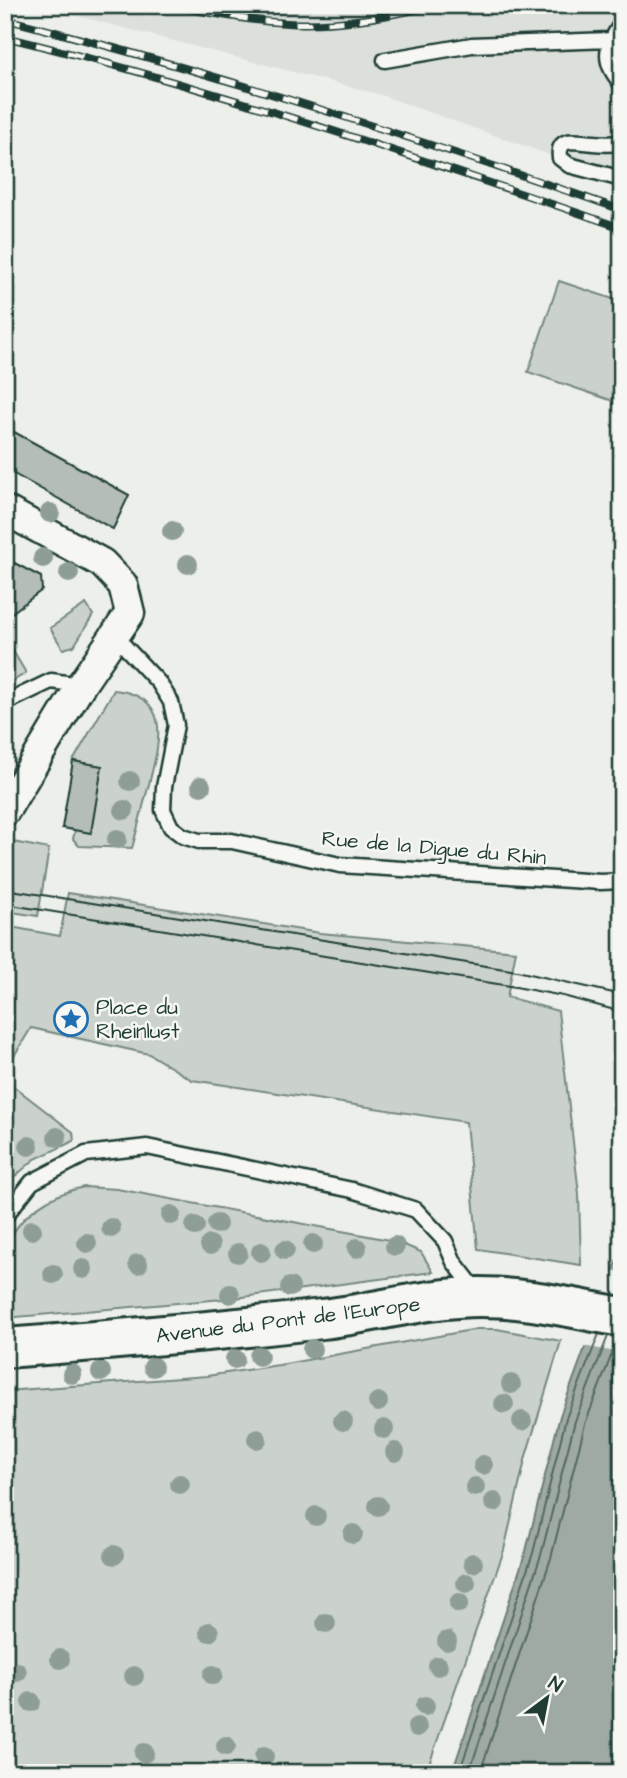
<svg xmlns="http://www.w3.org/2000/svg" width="627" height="1778" font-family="'Architects Daughter',sans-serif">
<rect width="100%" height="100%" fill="#edefea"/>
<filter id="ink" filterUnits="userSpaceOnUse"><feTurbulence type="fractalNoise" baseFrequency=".0143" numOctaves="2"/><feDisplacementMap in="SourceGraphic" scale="14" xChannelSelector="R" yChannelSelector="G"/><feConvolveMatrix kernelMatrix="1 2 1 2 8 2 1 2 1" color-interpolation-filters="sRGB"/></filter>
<g filter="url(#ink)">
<!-- built -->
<path fill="#dce0db" d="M 35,5 L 622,5 L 622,178 L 581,166 L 378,94 Z"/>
<!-- green -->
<path fill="#cbd2cc" stroke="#758880" stroke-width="2" d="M 559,281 L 622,302 L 622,404 L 528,372 Z
M 86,604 L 93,615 L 74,646 L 63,649 L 50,628 Z
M 13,651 L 26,673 L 8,684 L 5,679 L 5,656 Z
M 114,690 C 174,696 159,744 149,784 C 143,806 138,827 132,848 L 79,846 L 73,839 L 75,830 L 102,766 L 73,761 Z
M 13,842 L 49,849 L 38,916 L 5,911 L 5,854 Z
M 68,893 L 320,933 L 516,951 L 507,997 L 558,1011 L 579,1194 L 581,1265 L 478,1249 L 466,1122 L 192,1080 L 149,1054 L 31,1028 L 5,1071 L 5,926 L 60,936 Z
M 8,1082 L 73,1132 L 74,1141 L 35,1159 L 5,1185 Z
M 84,1187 L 117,1189 L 395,1241 L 421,1252 L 433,1272 L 235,1298 L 5,1318 C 5,1302 1,1261 6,1248 C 18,1214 51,1194 84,1187 Z
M 477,1329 L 497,1329 L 561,1341 L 526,1456 L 504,1550 L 426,1773 L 5,1773 L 5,1391 L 207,1376 L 279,1365 Z"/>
<!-- water -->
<path fill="#9faaa4" stroke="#6c7e77" stroke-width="2" d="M 622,1247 L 622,1773 L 452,1773 L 526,1551 L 560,1416 Z"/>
<!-- pier -->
<path fill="#edefea" d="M 610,1270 L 622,1272 L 622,1353 L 583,1346 Z"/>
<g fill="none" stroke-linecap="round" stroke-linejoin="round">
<!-- shore -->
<path stroke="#526961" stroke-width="2" d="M 459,1773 L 533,1553 L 566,1418 L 599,1334
M 469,1773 L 541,1555 L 575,1421 L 608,1336
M 480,1773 L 551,1558 L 585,1424 L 618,1338"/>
</g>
<!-- building -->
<path fill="#b4bdb8" stroke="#1f3d34" stroke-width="2" d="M 5,427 L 129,495 L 113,529 L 5,469 Z
M 5,558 L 41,577 L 42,590 L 5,618 Z
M 73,761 L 102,766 L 91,833 L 62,828 Z"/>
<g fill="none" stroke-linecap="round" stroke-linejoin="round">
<!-- lane casing -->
<g stroke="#1f3d34" stroke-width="19">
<path id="lane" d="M 622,23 C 606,46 601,61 622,84
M 385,60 L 472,45 L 610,40
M 622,143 C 612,144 602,144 593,143 C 577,142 557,135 560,158 L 569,165 L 622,179
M 114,635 L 159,683 L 171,702 L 176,725 L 164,787 L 163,810 L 171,827 L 183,836 L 199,841 L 232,841 L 340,865 L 601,882 L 622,881
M 5,703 L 51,681 L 81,685
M 5,1216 L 32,1182 L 86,1154 L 147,1147 L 352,1190 L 416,1210 L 445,1241 L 454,1262 L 478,1293"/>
</g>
<!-- street casing -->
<g stroke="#1f3d34" stroke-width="33">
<path id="street" d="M 5,510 L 102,563 L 123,585 L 130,613 L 81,685 L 5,811"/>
</g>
<!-- primary casing -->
<g stroke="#1f3d34" stroke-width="44">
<path id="primary" d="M 5,1348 C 111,1340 217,1331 322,1319 C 375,1313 427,1297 480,1297 C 528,1297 575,1309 622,1317"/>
</g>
<!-- lane -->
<use href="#lane" stroke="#f6f6f2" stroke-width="14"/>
<!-- street -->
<use href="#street" stroke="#f6f6f2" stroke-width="28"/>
<!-- primary -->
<use href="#primary" stroke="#f6f6f2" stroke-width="38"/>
<!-- tram -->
<path stroke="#1f3d34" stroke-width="2" d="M 5,889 L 517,971 L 622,995
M 5,904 L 516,987 L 563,996 L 622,1012"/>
<!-- rail casing -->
<g stroke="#1f3d34" stroke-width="8">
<path id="rail" d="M 169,5 C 208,12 247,21 287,23 C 337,26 389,16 437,5
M 5,19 C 214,72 418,139 622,210
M 5,37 C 215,88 418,158 622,228"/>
</g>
<!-- rail -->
<use href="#rail" stroke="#f6f6f2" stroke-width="5" stroke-dasharray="16" stroke-linecap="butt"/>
</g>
<!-- trees -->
<g fill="#8e9e96">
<circle cx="50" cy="513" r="10"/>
<circle cx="172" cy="531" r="10"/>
<circle cx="43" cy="558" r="10"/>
<circle cx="188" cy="564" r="10"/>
<circle cx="69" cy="573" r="10"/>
<circle cx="130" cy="781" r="10"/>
<circle cx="201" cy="786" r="10"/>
<circle cx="124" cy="810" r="10"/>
<circle cx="117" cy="839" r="10"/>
<circle cx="57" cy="1137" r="10"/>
<circle cx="29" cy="1146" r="10"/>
<circle cx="171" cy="1215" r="10"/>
<circle cx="217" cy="1224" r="10"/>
<circle cx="195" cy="1226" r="10"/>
<circle cx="111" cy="1228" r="10"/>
<circle cx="32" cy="1230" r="10"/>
<circle cx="87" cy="1243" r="10"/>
<circle cx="313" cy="1244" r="10"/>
<circle cx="210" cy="1245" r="10"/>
<circle cx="395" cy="1246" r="10"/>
<circle cx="357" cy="1248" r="10"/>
<circle cx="285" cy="1250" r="10"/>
<circle cx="261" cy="1252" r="10"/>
<circle cx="238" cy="1253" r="10"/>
<circle cx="138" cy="1264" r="10"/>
<circle cx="83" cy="1269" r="10"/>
<circle cx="53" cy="1274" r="10"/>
<circle cx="290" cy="1287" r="10"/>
<circle cx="230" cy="1294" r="10"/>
<circle cx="312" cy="1349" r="10"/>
<circle cx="259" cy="1356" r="10"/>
<circle cx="235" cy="1359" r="10"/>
<circle cx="153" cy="1367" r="10"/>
<circle cx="101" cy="1372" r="10"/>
<circle cx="72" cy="1374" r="10"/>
<circle cx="511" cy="1384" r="10"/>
<circle cx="378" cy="1402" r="10"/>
<circle cx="504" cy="1404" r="10"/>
<circle cx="343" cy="1421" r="10"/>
<circle cx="522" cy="1421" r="10"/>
<circle cx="384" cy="1429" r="10"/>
<circle cx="257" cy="1439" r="10"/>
<circle cx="395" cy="1452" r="10"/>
<circle cx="483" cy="1465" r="10"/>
<circle cx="180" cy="1484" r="10"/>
<circle cx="475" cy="1487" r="10"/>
<circle cx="494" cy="1502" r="10"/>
<circle cx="378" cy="1506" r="10"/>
<circle cx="316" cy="1516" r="10"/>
<circle cx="353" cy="1534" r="10"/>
<circle cx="114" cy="1555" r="10"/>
<circle cx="473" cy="1563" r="10"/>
<circle cx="466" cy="1583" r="10"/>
<circle cx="459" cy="1603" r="10"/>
<circle cx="326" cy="1623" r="10"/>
<circle cx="209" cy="1632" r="10"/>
<circle cx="447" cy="1641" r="10"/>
<circle cx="60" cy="1659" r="10"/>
<circle cx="438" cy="1666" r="10"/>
<circle cx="17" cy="1672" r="10"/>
<circle cx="213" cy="1675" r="10"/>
<circle cx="134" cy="1676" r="10"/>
<circle cx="31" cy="1702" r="10"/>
<circle cx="425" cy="1706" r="10"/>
<circle cx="417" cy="1727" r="10"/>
<circle cx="226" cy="1746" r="10"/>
<circle cx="144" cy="1753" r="10"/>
<circle cx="264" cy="1756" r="10"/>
</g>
</g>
<!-- icons -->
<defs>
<g id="sight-ring" transform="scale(1.75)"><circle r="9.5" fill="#f6f6f2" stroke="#1f6fb2" stroke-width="1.5"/><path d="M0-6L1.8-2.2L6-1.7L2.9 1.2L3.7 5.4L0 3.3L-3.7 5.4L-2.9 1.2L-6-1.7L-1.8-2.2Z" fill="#1f6fb2"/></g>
</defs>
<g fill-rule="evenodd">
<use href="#sight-ring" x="71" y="1019"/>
</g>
<g text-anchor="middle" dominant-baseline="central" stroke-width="5" stroke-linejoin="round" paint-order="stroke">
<!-- street labels -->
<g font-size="21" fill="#1f3d34" stroke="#f6f6f2">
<text transform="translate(434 848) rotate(5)">Rue de la Digue du Rhin</text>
<text transform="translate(288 1320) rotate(-7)">Avenue du Pont de l'Europe</text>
</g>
<!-- poi labels -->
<g font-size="21" fill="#1f3d34" stroke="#f6f6f2" text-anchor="start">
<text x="96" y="1007">Place du<tspan x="96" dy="24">Rheinlust</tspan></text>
</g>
</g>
<!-- margin -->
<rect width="627" height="1778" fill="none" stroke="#f6f6f2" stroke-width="28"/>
<rect x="14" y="14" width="599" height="1750" fill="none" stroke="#1f3d34" stroke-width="2.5" filter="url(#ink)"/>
<!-- north arrow -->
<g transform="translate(547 1698) rotate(32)" stroke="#f6f6f2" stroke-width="5" paint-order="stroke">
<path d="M0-5L12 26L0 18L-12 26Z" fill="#1f3d34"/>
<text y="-10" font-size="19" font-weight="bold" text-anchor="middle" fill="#1f3d34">N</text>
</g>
</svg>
